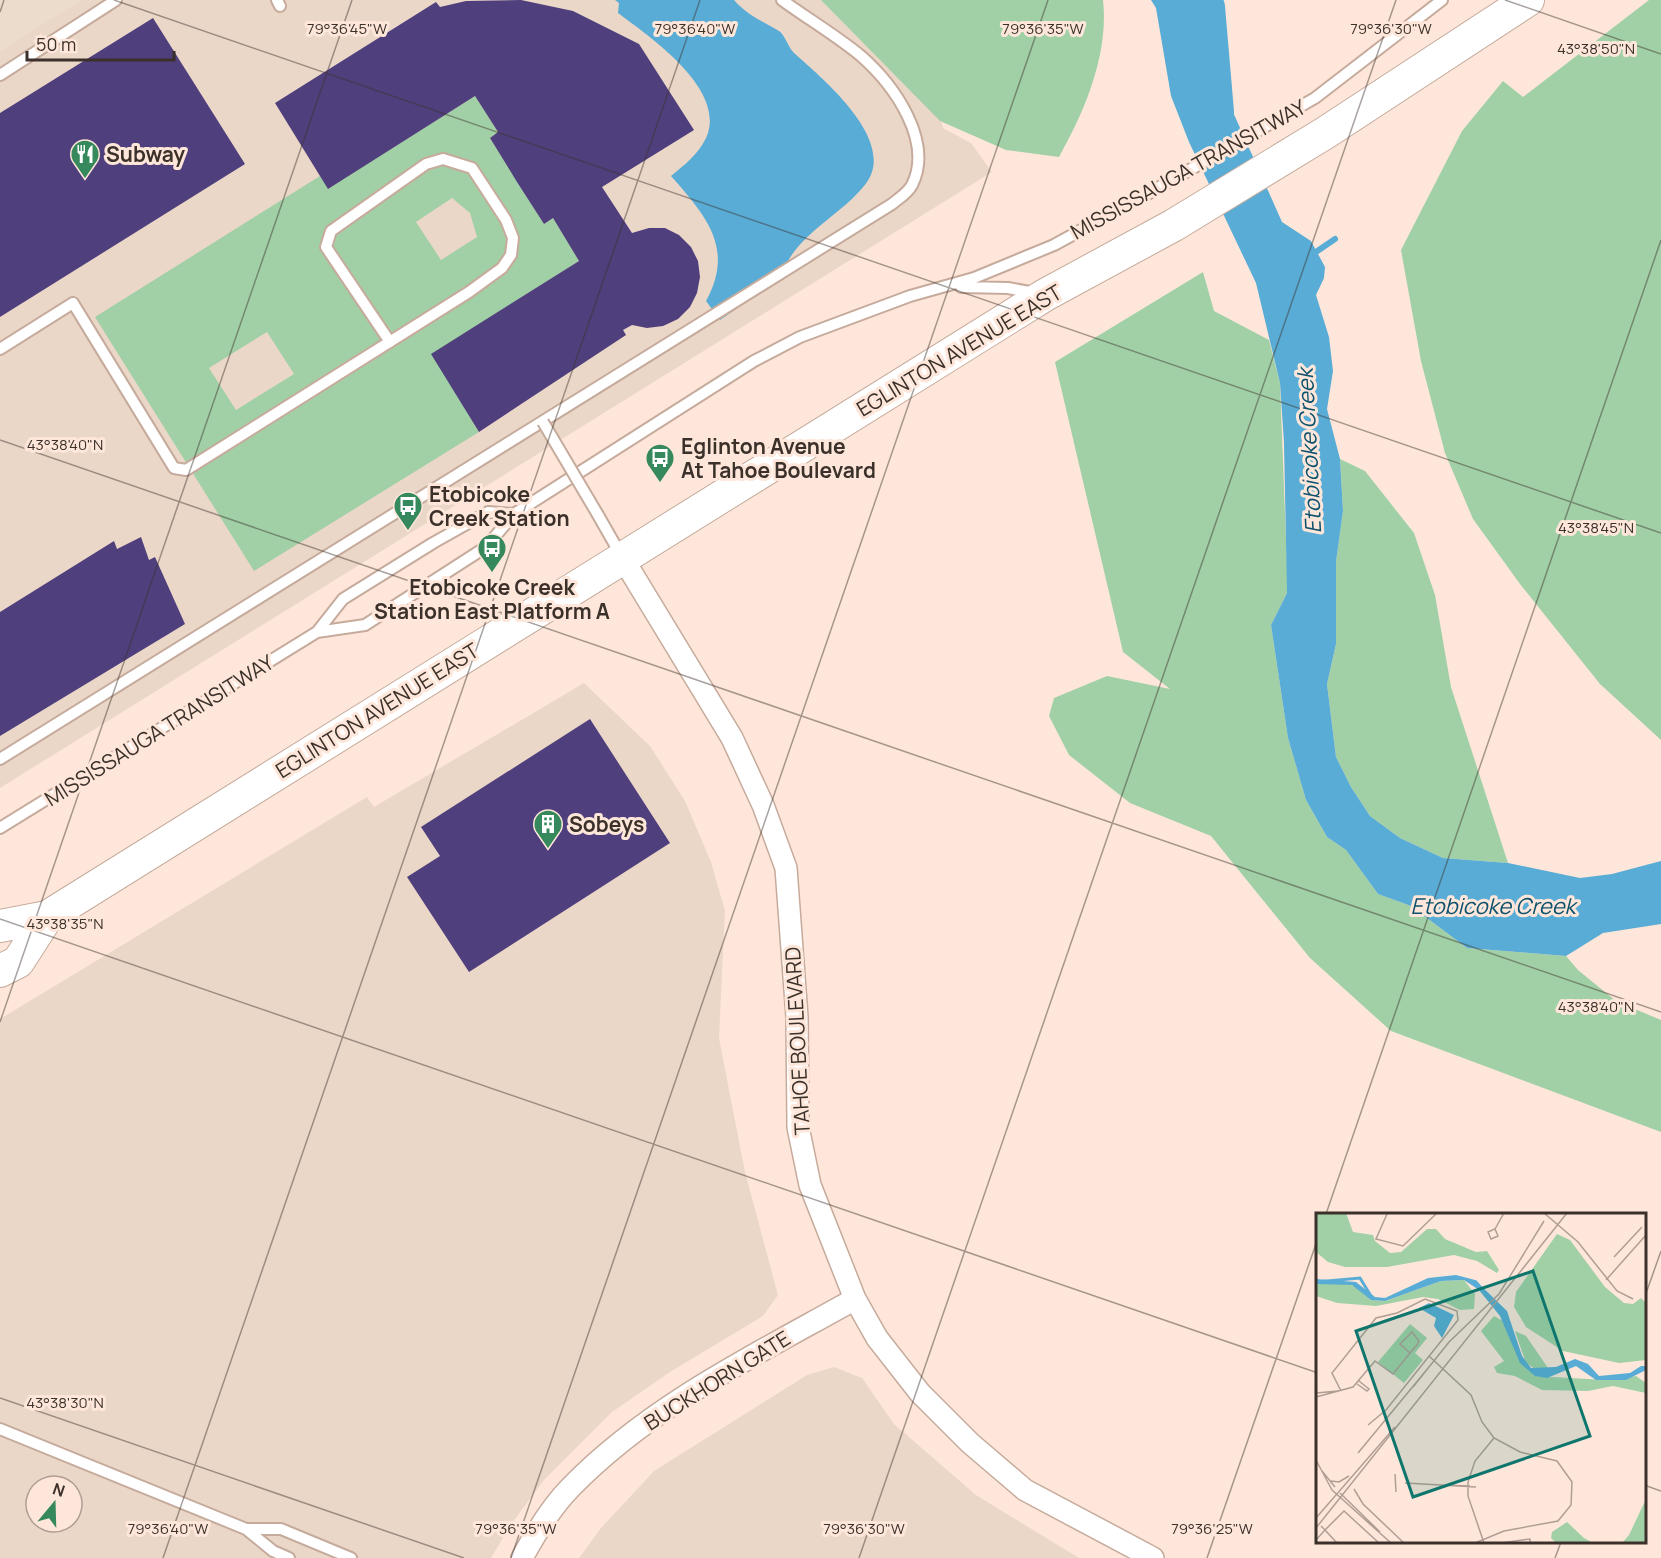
<svg xmlns="http://www.w3.org/2000/svg" width="1661" height="1558" font-family="Manrope,sans-serif">
<rect width="100%" height="100%" fill="#fee7da"/>
<!-- commercial -->
<path fill="#ebd7c8" fill-rule="evenodd" d="M 80,0 L 824,0 L 933,93 L 943,128 L 971,143 L 992,172 L 0,788 L 0,51 Z
M 584,683 L 650,746 L 685,801 L 711,862 L 725,911 L 719,1038 L 745,1172 L 778,1295 L 763,1316 L 670,1372 L 612,1412 L 544,1480 L 512,1523 L 491,1558 L 0,1558 L 0,1019 L 367,797 L 374,807 ZM 36,1486 L 72,1486 L 72,1522 L 36,1522 Z
M 834,1367 L 862,1378 L 894,1424 L 976,1495 L 1079,1558 L 579,1558 L 601,1528 L 654,1471 L 807,1375 Z"/>
<!-- industrial -->
<path fill="#ecdccb" d="M 0,0 L 80,0 L 0,51 Z"/>
<!-- green -->
<path fill="#a1d0a6" fill-rule="evenodd" d="M 821,0 L 1103,0 C 1109,54 1085,111 1059,157 L 1006,150 L 940,121 Z
M 1649,0 L 1661,0 L 1661,740 L 1600,684 L 1520,584 L 1473,519 L 1445,453 L 1421,361 L 1401,250 L 1462,131 L 1503,81 L 1523,97 Z
M 475,96 L 498,132 L 490,138 L 544,224 L 553,218 L 579,261 L 432,354 L 479,432 L 254,571 L 95,317 L 320,176 L 329,188 ZM 452,198 L 470,213 L 477,237 L 441,260 L 416,222 ZM 267,332 L 294,374 L 236,410 L 209,368 Z
M 1203,272 L 1214,311 L 1269,340 L 1280,383 L 1287,567 L 1287,593 L 1271,625 L 1288,738 L 1306,800 L 1327,837 L 1346,850 L 1378,894 L 1411,906 L 1467,948 L 1566,956 L 1578,970 L 1616,1001 L 1661,1020 L 1661,1132 L 1391,1031 L 1310,958 L 1211,836 L 1130,803 L 1069,755 L 1049,716 L 1054,698 L 1107,676 L 1170,689 L 1123,652 L 1055,362 Z
M 1340,459 L 1365,471 L 1414,533 L 1435,595 L 1451,687 L 1508,863 L 1443,858 L 1400,838 L 1370,816 L 1351,787 L 1336,757 L 1327,684 L 1336,644 L 1336,562 L 1343,511 Z"/>
<!-- water -->
<path fill="#59acd5" d="M 615,0 L 734,0 C 747,15 762,21 779,31 C 785,35 788,47 794,53 C 823,79 901,143 864,186 C 842,213 809,228 789,259 L 790,272 L 720,320 L 706,301 C 735,248 706,216 671,176 C 684,165 698,155 706,138 C 728,90 650,37 618,13 L 619,3 Z
M 1151,0 L 1191,0 L 1216,74 L 1282,222 L 1311,241 L 1325,267 L 1324,278 L 1316,295 L 1329,337 L 1333,371 L 1327,409 L 1340,459 L 1343,511 L 1336,562 L 1336,644 L 1327,684 L 1336,757 L 1351,787 L 1370,816 L 1400,838 L 1443,858 L 1508,863 L 1580,878 L 1612,874 L 1661,861 L 1661,924 L 1603,933 L 1566,956 L 1467,948 L 1411,906 L 1378,894 L 1346,850 L 1327,837 L 1306,800 L 1288,738 L 1271,625 L 1287,593 L 1284,443 L 1280,383 L 1256,283 L 1189,142 L 1171,96 L 1156,8 Z"/>
<g fill="none" stroke-linecap="round" stroke-linejoin="round">
<!-- stream -->
<path stroke="#59acd5" stroke-width="6" d="M 1310,256 L 1335,239"/>
<!-- river -->
<path stroke="#59acd5" stroke-width="34" d="M 1203,0 L 1208,7 L 1217,112"/>
</g>
<!-- building -->
<path fill="#4f3f7c" d="M 521,0 L 573,11 L 639,44 L 694,130 L 602,187 L 632,233 L 649,228 L 665,228 L 679,235 L 691,247 L 698,261 L 700,277 L 697,293 L 690,307 L 678,319 L 663,326 L 647,328 L 632,325 L 623,330 L 626,335 L 479,432 L 431,354 L 579,261 L 553,218 L 544,224 L 517,182 L 490,138 L 498,132 L 475,96 L 328,189 L 275,103 L 436,2 L 440,7 L 466,1 Z
M 153,18 L 245,164 L 0,317 L 0,113 Z
M 141,537 L 149,560 L 155,557 L 185,624 L 0,736 L 0,612 L 114,541 L 117,549 Z
M 590,719 L 670,843 L 469,972 L 407,877 L 440,856 L 421,827 Z"/>
<g fill="none" stroke-linecap="round" stroke-linejoin="round">
<!-- lane casing -->
<g stroke="#c6ab9c" stroke-width="14">
<path id="lane" d="M 277,0 L 280,6
M 0,75 L 116,0
M 961,287 L 1008,288 L 1035,293
M 0,349 L 73,303 L 174,468 L 186,470 L 469,292 L 502,268 L 511,255 L 513,238 L 506,220 L 472,168 L 443,159 L 426,164 L 331,231 L 326,247 L 390,342
M 598,515 L 622,557
M 317,632 L 365,625 L 486,547 L 514,514 L 754,361 L 800,337 L 910,296 L 974,278 L 1054,245 L 1151,192 L 1315,98 L 1442,0
M 0,759 L 892,204 C 898,199 908,193 912,185 C 934,141 894,85 861,56 C 837,36 808,19 782,0
M 0,828 L 317,632 L 343,599 L 433,543 L 488,512 L 514,514
M 0,1429 L 246,1529 L 273,1551 L 289,1558
M 246,1529 L 281,1529 L 351,1558"/>
</g>
<!-- street casing -->
<g stroke="#c6ab9c" stroke-width="24">
<path id="street" d="M 622,557 L 732,738 L 763,805 L 786,868 L 797,1017 L 798,1127 L 810,1185 L 855,1299 L 877,1338 L 920,1393 L 970,1443 L 1025,1490 L 1153,1558
M 522,1558 C 535,1534 552,1506 571,1487 C 651,1405 757,1354 855,1299"/>
</g>
<!-- primary casing -->
<g stroke="#c6ab9c" stroke-width="34">
<path id="primary" d="M 0,926 L 47,917 L 1045,295 L 1174,225 L 1325,133 L 1528,0
M 0,971 L 18,962 L 47,917"/>
</g>
<!-- lane -->
<use href="#lane" stroke="#fff" stroke-width="10"/>
<!-- street -->
<use href="#street" stroke="#fff" stroke-width="21"/>
<!-- primary -->
<use href="#primary" stroke="#fff" stroke-width="32"/>
<!-- lane-bridge casing -->
<g stroke="#c6ab9c" stroke-width="14" stroke-linecap="butt">
<path id="lane-bridge" d="M 543,422 L 598,515"/>
</g>
<!-- lane-bridge -->
<use href="#lane-bridge" stroke="#fff" stroke-width="10"/>
</g>
<!-- ticks -->
<path fill="none" stroke="#3b312a" stroke-width="1.5" stroke-opacity="0.45" d="M 114,0 L 1661,533M 1505,0 L 1661,54M 0,12 L 4,0M 0,440 L 1661,1012M 0,919 L 1318,1373M 0,1022 L 352,0M 1326,1214 L 1661,240M 1644,1299 L 1661,1251M 0,1398 L 464,1558M 1644,1485 L 1661,1491M 163,1558 L 700,0M 511,1558 L 1048,0M 859,1558 L 1396,0M 1207,1558 L 1318,1238M 1555,1558 L 1561,1542"/>
<!-- icons -->
<defs>
<g id="restaurant-pin" transform="scale(1.5)"><path d="M0 17L-7.5 6A9.5 9.5 0 1 1 7.5 6Z" fill="#35895c" stroke="#fee7da"/><path d="M-5-6h1v4h1v-4h1v4h1v-4h1v5L-1.5 .5V6h-2V.5L-5-1ZM5-6V6H3V1.5H1.5Q1.5-4 5-6Z" fill="#fff"/></g>
<g id="bus-pin" transform="scale(1.5)"><path d="M0 17L-7.5 6A9.5 9.5 0 1 1 7.5 6Z" fill="#35895c" stroke="#fee7da"/><path d="M-5-6H5V4H4V6H2V4H-2V6H-4V4H-5ZM-3.5-4V0h7V-4ZM-3.5 1.2v1.5H-2V1.2ZM2 1.2v1.5H3.5V1.2Z" fill="#fff"/></g>
<g id="building-pin" transform="scale(1.5)"><path d="M0 17L-7.5 6A9.5 9.5 0 1 1 7.5 6Z" fill="#35895c" stroke="#fee7da"/><path d="M-4-6H4V6H1V3H-1V6H-4ZM-2.5-4.3h1.7v1.8h-1.7ZM.8-4.3h1.7v1.8H.8ZM-2.5-1h1.7V.8h-1.7ZM.8-1h1.7V.8H.8Z" fill="#fff"/></g>
</defs>
<g fill-rule="evenodd">
<use href="#restaurant-pin" x="85" y="154"/>
<use href="#bus-pin" x="660" y="458"/>
<use href="#bus-pin" x="408" y="506"/>
<use href="#bus-pin" x="492" y="548"/>
<use href="#building-pin" x="548" y="824"/>
</g>
<g text-anchor="middle" dominant-baseline="central" stroke-width="6" stroke-linejoin="round" paint-order="stroke">
<!-- poi labels -->
<g font-size="21" font-weight="bold" fill="#3b312a" stroke="#fee7da" text-anchor="start">
<text x="106" y="154">Subway</text>
<text x="681" y="446">Eglinton Avenue<tspan x="681" dy="24">At Tahoe Boulevard</tspan></text>
<text x="429" y="494">Etobicoke<tspan x="429" dy="24">Creek Station</tspan></text>
<text x="492" y="587" text-anchor="middle">Etobicoke Creek<tspan x="492" dy="24">Station East Platform A</tspan></text>
<text x="569" y="824">Sobeys</text>
</g>
<!-- street labels -->
<g font-size="21" fill="#3b312a" stroke="#fee7da">
<text transform="translate(1188 169) rotate(-29)">MISSISSAUGA TRANSITWAY</text>
<text transform="translate(959 350) rotate(-31)">EGLINTON AVENUE EAST</text>
<text transform="translate(377 710) rotate(-32)">EGLINTON AVENUE EAST</text>
<text transform="translate(159 730) rotate(-32)">MISSISSAUGA TRANSITWAY</text>
<text transform="translate(797 1041) rotate(-93)">TAHOE BOULEVARD</text>
<text transform="translate(717 1380) rotate(-32)">BUCKHORN GATE</text>
</g>
<!-- water labels -->
<g font-size="22" font-style="italic" fill="#0c516d" stroke="#fee7da">
<text transform="translate(1309 451) rotate(-93)">Etobicoke Creek</text>
<text x="1493" y="906">Etobicoke Creek</text>
</g>
</g>
<!-- overview -->
<g transform="translate(1316 1213)">
<rect width="330" height="330" fill="#fee7da"/>
<path d="M 0,0 L 30,0 L 37,19 L 57,22 L 59,28 L 74,40 L 85,39 L 111,16 L 120,16 L 129,26 L 160,39 L 171,38 L 183,57 L 181,60 L 161,48 L 138,42 L 71,54 L 29,54 L 12,49 L 0,39 ZM 241,21 L 254,27 L 289,74 L 308,90 L 317,91 L 325,85 L 330,90 L 330,147 L 303,150 L 247,138 L 210,114 L 198,94 L 200,79 ZM 148,67 L 159,81 L 158,96 L 144,97 L 122,86 L 107,84 L 60,93 L 21,90 L 0,83 L 0,71 L 30,71 L 39,73 L 55,87 L 69,88 L 125,68 ZM 178,103 L 187,108 L 199,134 L 219,163 L 290,167 L 320,163 L 330,170 L 330,180 L 297,173 L 272,178 L 226,177 L 199,163 L 181,160 L 178,154 L 188,148 L 165,118 ZM 94,111 L 111,125 L 99,140 L 107,147 L 88,170 L 62,149 ZM 199,118 L 210,123 L 232,155 L 219,156 L 210,150 ZM 330,286 L 330,330 L 306,330 L 313,322 ZM 251,309 L 268,325 L 277,330 L 240,330 L 235,325 L 236,319 Z" fill="#a1d0a6"/>
<path d="M 140,62 L 159,67 L 191,98 L 206,143 L 215,155 L 240,154 L 259,146 L 272,151 L 283,163 L 314,160 L 325,153 L 330,153 L 330,157 L 310,167 L 280,167 L 260,153 L 231,165 L 219,163 L 204,150 L 184,103 L 163,77 L 148,67 L 125,68 L 69,88 L 55,87 L 36,72 L 0,71 L 0,66 L 40,69 L 59,84 L 69,85 L 112,65 ZM 113,90 L 138,102 L 126,125 L 118,113 L 120,105 L 103,95 Z" fill="#59acd5"/>
<path fill="none" stroke="#59acd5" stroke-width="3" d="M 159,68 L 173,84M 0,69 L 44,65 L 55,83"/>
<path fill="none" stroke="#b09e94" stroke-width="1.5" d="M 228,0 L 262,29 L 301,78 L 317,86M 71,1 L 60,26 L 87,33 L 121,0M 179,16 L 182,23 L 175,26 L 172,19 L 179,16 L 188,0M 298,44 L 326,14M 290,67 L 330,22M 113,143 L 155,182 L 166,209 L 178,225 L 204,239 L 241,248 L 256,269 L 255,292 L 242,308 L 188,318 L 159,330M 41,171 L 51,178 L 53,176 L 43,168M 97,174 L 133,129 L 183,81 L 228,8M 25,178 L 16,160 L 60,105 L 81,100 L 109,86 L 141,98 L 142,107 L 70,197 L 52,212M 0,180 L 22,178M 0,184 L 37,174 L 59,148 L 77,161 L 94,140 L 101,132 L 103,128 L 96,119 L 84,131 L 94,140M 42,240 L 113,154M 0,247 L 16,277M 6,258 L 19,274M 79,261 L 80,279M 15,268 L 23,269 L 33,263M 89,270 L 160,274M 123,272 L 154,273M 38,276 L 47,291 L 88,330M 16,277 L 75,330M 24,280 L 64,319M 0,305 L 79,214M 0,315 L 251,0M 0,327 L 9,317 L 5,313M 21,330 L 9,317 L 28,298 L 63,330M 168,330 L 152,283 L 152,269 L 159,248 L 178,225M 185,330 L 214,326 L 214,330"/>
<path fill="#0f766e" fill-opacity="0.15" stroke="#0f766e" stroke-width="3" d="M 217,58 L 274,223 L 97,284 L 40,118 Z"/>
<rect width="330" height="330" fill="none" stroke="#3b312a" stroke-width="3"/>
</g>
<g font-size="15" text-anchor="middle" fill="#3b312a" stroke="#fee7da" stroke-width="6" stroke-linejoin="round" paint-order="stroke">
<text x="347" y="34">79°36'45"W</text>
<text x="695" y="34">79°36'40"W</text>
<text x="1043" y="34">79°36'35"W</text>
<text x="1391" y="34">79°36'30"W</text>
<text x="1596" y="54">43°38'50"N</text>
<text x="65" y="450">43°38'40"N</text>
<text x="1596" y="533">43°38'45"N</text>
<text x="65" y="929">43°38'35"N</text>
<text x="1596" y="1012">43°38'40"N</text>
<text x="65" y="1408">43°38'30"N</text>
<text x="168" y="1534">79°36'40"W</text>
<text x="516" y="1534">79°36'35"W</text>
<text x="864" y="1534">79°36'30"W</text>
<text x="1212" y="1534">79°36'25"W</text>
</g>
<!-- north arrow -->
<g transform="translate(54 1504) rotate(19)"><circle r="28" fill="#fee7da" stroke="#b09e94" stroke-width="1.5"/>
<path d="M0-4.5L10 22L0 15L-10 22Z" fill="#35895c"/>
<text y="-9" font-size="16" font-weight="bold" text-anchor="middle" fill="#3b312a">N</text>
</g>
<!-- scale -->
<path d="M27 51v9h147v-9" fill="none" stroke="#3b312a" stroke-width="3"/>
<text x="36" y="51" font-size="18" fill="#3b312a" stroke="#fee7da" stroke-width="4.5" paint-order="stroke">50 m</text>
</svg>
